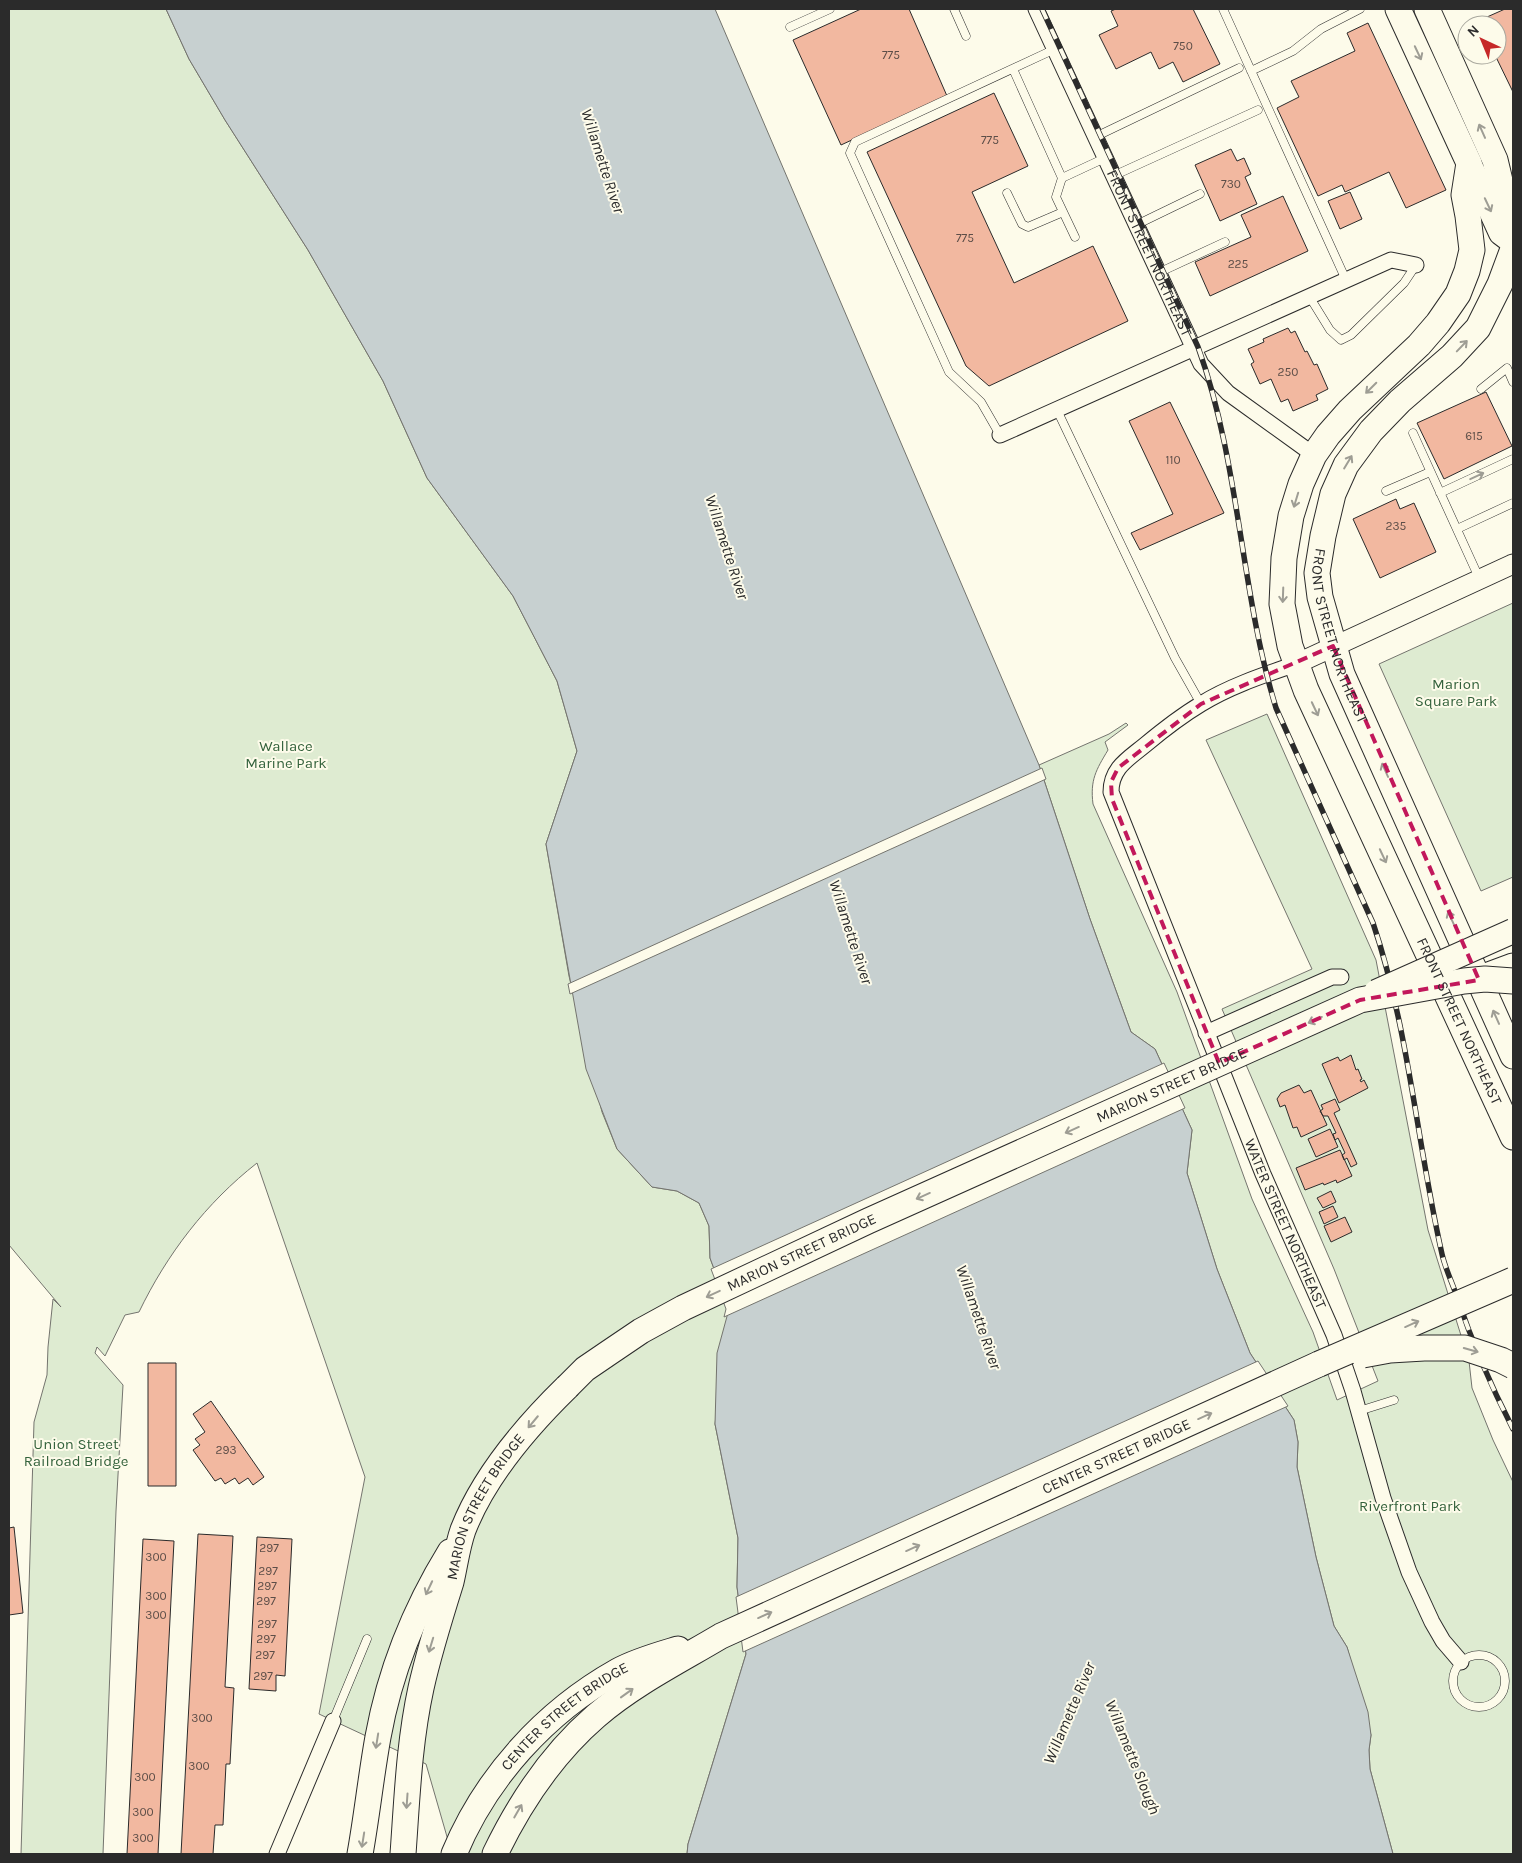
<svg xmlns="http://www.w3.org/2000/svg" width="1522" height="1863" font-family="Karla,sans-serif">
<rect width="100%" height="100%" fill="#fdfbea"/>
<!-- green -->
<path fill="#deebd1" stroke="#74746e" d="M 9,9 L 166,9 L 189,59 L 225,120 L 308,250 L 383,381 L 427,478 L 513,596 L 557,681 L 577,751 L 546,844 L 569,976 L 602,1112 L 617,1149 L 652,1187 L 677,1191 L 699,1203 L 709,1226 L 710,1258 L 729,1309 L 715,1424 L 738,1538 L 737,1587 L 746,1654 L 688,1844 L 687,1854 L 452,1854 L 426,1764 L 319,1714 L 365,1477 L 257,1163 C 206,1203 167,1254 139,1312 L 125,1315 L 105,1356 L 97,1347 L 95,1353 L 123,1385 L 116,1511 L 103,1854 L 21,1854 L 34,1422 L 47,1375 L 48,1347 L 53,1299 L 61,1307 L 9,1245 Z
M 1513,603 L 1513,877 L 1481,891 L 1379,664 Z
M 1267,714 L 1376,960 L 1428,1230 L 1469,1361 L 1472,1388 L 1493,1440 L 1513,1482 L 1513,1854 L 1393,1854 L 1370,1769 L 1369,1750 L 1371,1735 L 1347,1647 L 1334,1626 L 1316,1557 L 1297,1467 L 1298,1442 L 1294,1420 L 1250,1353 L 1217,1269 L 1187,1173 L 1192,1130 L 1155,1049 L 1131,1032 L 1090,919 L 1039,765 L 1109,734 L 1126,723 L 1128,725 L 1105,742 L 1108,750 C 1096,770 1090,780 1093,804 L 1177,992 L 1252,1199 L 1313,1332 L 1337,1400 L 1378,1381 L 1334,1269 L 1222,1009 L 1312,969 L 1206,740 Z"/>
<!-- water -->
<path fill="#c7d0d0" stroke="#74746e" d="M 166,9 L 715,9 L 1039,765 L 1090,919 L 1131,1032 L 1155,1049 L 1192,1130 L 1187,1173 L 1217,1269 L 1250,1353 L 1294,1420 L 1298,1442 L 1297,1467 L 1316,1557 L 1334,1626 L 1347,1647 L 1368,1712 L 1371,1735 L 1369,1750 L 1370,1769 L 1393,1854 L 687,1854 L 688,1844 L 746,1654 L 737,1587 L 738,1538 L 715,1424 L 717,1353 L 729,1309 L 710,1258 L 709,1226 L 699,1203 L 677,1191 L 652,1187 L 617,1149 L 586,1069 L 546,844 L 577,751 L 557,681 L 513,596 L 427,478 L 383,381 L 308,250 L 225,120 L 189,59 Z"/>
<!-- pier -->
<path fill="#fdfbea" stroke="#74746e" d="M 1042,768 L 1046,779 L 570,994 L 568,984 Z
M 1164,1063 L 1185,1108 L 724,1317 L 726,1309 L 711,1269 Z
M 1258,1361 L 1288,1406 L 743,1652 L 736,1597 Z"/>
<!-- building -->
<path fill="#f2b8a0" stroke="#2b2b2b" d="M 861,9 L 909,9 L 947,96 L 841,145 L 793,40 Z
M 1116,9 L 1193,9 L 1220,64 L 1183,82 L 1173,62 L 1159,69 L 1151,52 L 1116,69 L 1099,35 L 1118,26 L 1111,11 Z
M 1505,9 L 1513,9 L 1513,92 L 1495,55 L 1497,55 L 1497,25 L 1480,25 L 1478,21 Z
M 1368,23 L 1446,190 L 1406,208 L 1389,172 L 1345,192 L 1342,185 L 1318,196 L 1277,108 L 1299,97 L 1291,81 L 1355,51 L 1347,33 Z
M 994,93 L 1028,166 L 972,192 L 1014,283 L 1093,246 L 1128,321 L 989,386 L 966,366 L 867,152 Z
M 1231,149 L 1237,161 L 1244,158 L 1251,174 L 1245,177 L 1257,204 L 1220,221 L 1195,165 Z
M 1350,192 L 1362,219 L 1340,229 L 1328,201 Z
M 1283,196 L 1308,251 L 1210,296 L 1195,262 L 1251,237 L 1241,215 Z
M 1288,328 L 1291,333 L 1295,331 L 1305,352 L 1307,351 L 1314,365 L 1317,364 L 1328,389 L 1316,395 L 1318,400 L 1293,411 L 1288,399 L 1281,402 L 1271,379 L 1260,384 L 1251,364 L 1254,362 L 1248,349 L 1264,342 L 1263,339 Z
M 1486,392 L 1512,446 L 1444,479 L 1417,423 Z
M 1170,402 L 1224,513 L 1140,550 L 1131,533 L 1173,514 L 1129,421 Z
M 1396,499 L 1400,509 L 1414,503 L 1436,552 L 1380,578 L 1353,519 Z
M 1351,1055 L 1356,1070 L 1358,1069 L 1362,1079 L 1360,1080 L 1361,1082 L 1364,1080 L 1368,1088 L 1339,1103 L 1322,1064 L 1338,1057 L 1340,1061 Z
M 1299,1085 L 1304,1093 L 1311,1090 L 1327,1125 L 1301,1137 L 1297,1127 L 1293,1128 L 1285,1105 L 1280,1107 L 1277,1099 L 1281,1093 Z
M 1335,1099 L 1340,1110 L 1334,1113 L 1357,1164 L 1351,1167 L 1347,1158 L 1344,1160 L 1342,1155 L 1345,1153 L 1338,1138 L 1335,1140 L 1333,1134 L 1336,1133 L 1328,1116 L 1323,1116 L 1320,1111 L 1323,1109 L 1321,1105 Z
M 1330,1129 L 1338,1147 L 1316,1157 L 1308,1139 Z
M 1340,1150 L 1352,1176 L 1337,1183 L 1336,1180 L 1324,1185 L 1323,1183 L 1305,1190 L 1296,1168 Z
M 1331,1191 L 1336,1202 L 1323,1208 L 1317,1198 Z
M 1333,1206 L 1338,1217 L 1324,1224 L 1319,1212 Z
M 1345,1217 L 1352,1232 L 1331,1242 L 1324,1226 Z
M 148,1363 L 176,1363 L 176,1486 L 148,1486 Z
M 211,1401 L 264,1477 L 253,1485 L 248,1478 L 239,1484 L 235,1478 L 225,1484 L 221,1478 L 215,1481 L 193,1450 L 200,1445 L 195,1439 L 205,1432 L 193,1414 Z
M 14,1527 L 23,1613 L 9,1615 L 9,1528 Z
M 198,1534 L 233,1536 L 225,1687 L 234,1688 L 230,1764 L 226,1764 L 223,1825 L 215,1825 L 213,1854 L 181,1854 Z
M 257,1537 L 292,1539 L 285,1676 L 276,1675 L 276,1691 L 249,1689 Z
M 143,1539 L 174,1541 L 158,1854 L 127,1854 Z"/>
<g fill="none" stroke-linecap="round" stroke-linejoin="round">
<!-- service casing -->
<g stroke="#2b2b2b" stroke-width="9">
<path id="service" d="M 954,9 L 966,36
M 1223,9 L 1346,280
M 790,27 L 830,9
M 1013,69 L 1062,178 L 1105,158
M 1251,71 L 1293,51 L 1321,29 L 1360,9
M 1095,137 L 1239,68
M 1113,176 L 1258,110
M 1062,178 L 1056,197 L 1075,237
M 1007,193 L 1022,224 L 1028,227 L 1063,212
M 1136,225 L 1200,194
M 1158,273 L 1225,242
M 1309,296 L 1330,330 L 1341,340 L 1351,335 L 1404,283 L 1416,265
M 1481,389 L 1507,368 L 1513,382
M 1057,410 L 1175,658 L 1201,704
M 1413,433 L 1480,580
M 1000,435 L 981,402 L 949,372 L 850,153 L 855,142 L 1055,49
M 1386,491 L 1430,472
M 1440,493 L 1513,459
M 1457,529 L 1513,503
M 1359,1411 L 1394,1400
M1453 1681a26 26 0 1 1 52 0a26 26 0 1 1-52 0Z
M 333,1721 L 367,1639"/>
</g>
<!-- minor casing -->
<g stroke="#2b2b2b" stroke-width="17">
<g id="minor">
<path id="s1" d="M 1036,9 L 1201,364 L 1228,393 L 1314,455"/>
<path d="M 1000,435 L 1391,260 L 1416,265"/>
<path id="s2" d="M 1296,664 C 1264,675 1230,686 1201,704 C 1181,716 1163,730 1145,745 C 1128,759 1111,768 1111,792 L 1263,1174 L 1334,1335 L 1353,1391 L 1383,1498 L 1409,1572 L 1432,1622 L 1443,1641 L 1461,1662"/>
<path d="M 1206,1033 L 1332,977 L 1341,977"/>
<path d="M 277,1854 L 333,1721"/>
</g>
</g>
<!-- tertiary casing -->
<g stroke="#2b2b2b" stroke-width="21">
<path id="tertiary" d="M 1296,664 L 1513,564"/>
</g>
<!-- primary casing -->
<g stroke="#2b2b2b" stroke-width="26">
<path id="primary" d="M 1469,163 L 1501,233 L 1513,242"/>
</g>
<!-- trunk casing -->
<g stroke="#2b2b2b" stroke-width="27">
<g id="trunk">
<path id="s3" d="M 1398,9 L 1469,163 L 1464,195 L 1468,216 L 1472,250 L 1467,271 L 1458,294 L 1438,323 L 1419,345 L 1350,410 L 1328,435 L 1314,455 L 1301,484 L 1291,516 L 1284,558 L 1282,604 L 1290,646 L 1306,690 L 1513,1137"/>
<path d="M 1427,9 L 1495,160 L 1513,235"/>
<path id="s4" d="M 1513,249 L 1500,284 L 1478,328 L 1452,356 L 1400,401 L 1371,431 L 1346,465 L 1333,494 L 1323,536 L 1317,573 L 1320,597 L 1342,674 L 1513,1056"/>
<path d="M 1478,979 L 1513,966"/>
<path d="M 360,1854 C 367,1815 371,1776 378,1737 C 390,1671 415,1609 450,1552"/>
<path id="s5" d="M 403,1854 C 407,1799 409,1743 421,1688 C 429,1652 440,1617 451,1582 C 455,1565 457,1547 463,1530 C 484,1476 526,1427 567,1387"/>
<path id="s6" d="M 454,1854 C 486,1777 545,1712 618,1671 C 636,1661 658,1655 678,1649"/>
<path id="s7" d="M 495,1854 C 520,1802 552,1754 596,1716 C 633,1684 679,1661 721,1636 L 1319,1364"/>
</g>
</g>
<!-- service -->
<use href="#service" stroke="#fdfbea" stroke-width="8"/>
<!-- minor -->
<use href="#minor" stroke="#fdfbea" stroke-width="15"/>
<!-- tertiary -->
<use href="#tertiary" stroke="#fdfbea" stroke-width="19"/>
<!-- primary -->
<use href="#primary" stroke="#fdfbea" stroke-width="24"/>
<!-- trunk -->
<use href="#trunk" stroke="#fdfbea" stroke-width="25"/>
<!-- rail casing -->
<g stroke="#2b2b2b" stroke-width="5.5">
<path id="rail" d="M 1042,9 L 1198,347 C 1240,463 1240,590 1276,708 L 1373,923 C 1409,1030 1417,1144 1442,1254 C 1445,1268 1452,1282 1457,1297 C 1472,1342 1491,1386 1513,1429"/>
</g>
<!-- rail -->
<use href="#rail" stroke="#fdfbea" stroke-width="4" stroke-dasharray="11" stroke-linecap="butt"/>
<!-- primary-bridge casing -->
<g stroke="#2b2b2b" stroke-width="26" stroke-linecap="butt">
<path id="primary-bridge" d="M 1376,992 L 1513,931"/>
</g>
<!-- trunk-bridge casing -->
<g stroke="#2b2b2b" stroke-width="27" stroke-linecap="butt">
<g id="trunk-bridge">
<path d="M 1363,1355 L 1390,1350 L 1424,1348 L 1465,1348 L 1501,1360 L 1513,1366"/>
<path d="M 1319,1364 L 1513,1280"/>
<path id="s8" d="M 567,1387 L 585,1369 L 607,1354 L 641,1331 L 683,1308 L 868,1221 L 1360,1000 L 1464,981 L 1485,979 L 1513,981"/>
</g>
</g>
<!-- primary-bridge -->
<use href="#primary-bridge" stroke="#fdfbea" stroke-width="24"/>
<!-- trunk-bridge -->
<use href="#trunk-bridge" stroke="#fdfbea" stroke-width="25"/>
</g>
<!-- one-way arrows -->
<defs><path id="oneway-shaft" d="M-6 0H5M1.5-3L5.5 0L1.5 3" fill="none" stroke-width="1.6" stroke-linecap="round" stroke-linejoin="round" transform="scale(1.25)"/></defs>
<g stroke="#9e9d94">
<use href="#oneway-shaft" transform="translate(1418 53) rotate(65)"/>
<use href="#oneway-shaft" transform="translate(1482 131) rotate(-114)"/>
<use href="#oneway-shaft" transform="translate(1488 205) rotate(65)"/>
<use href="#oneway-shaft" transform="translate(1462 346) rotate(-46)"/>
<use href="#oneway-shaft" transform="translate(1371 388) rotate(135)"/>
<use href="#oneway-shaft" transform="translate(1348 462) rotate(-59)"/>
<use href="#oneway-shaft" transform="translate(1477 476) rotate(-25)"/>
<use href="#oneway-shaft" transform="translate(1296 500) rotate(107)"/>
<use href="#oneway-shaft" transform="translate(1283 595) rotate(92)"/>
<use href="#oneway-shaft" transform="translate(1315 709) rotate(65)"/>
<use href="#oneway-shaft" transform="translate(1385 770) rotate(-114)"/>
<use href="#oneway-shaft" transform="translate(1383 856) rotate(65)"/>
<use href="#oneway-shaft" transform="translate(1451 918) rotate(-114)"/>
<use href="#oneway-shaft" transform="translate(1496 1017) rotate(-114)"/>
<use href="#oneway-shaft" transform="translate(1315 1020) rotate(156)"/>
<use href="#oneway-shaft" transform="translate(1072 1130) rotate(156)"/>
<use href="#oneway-shaft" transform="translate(923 1196) rotate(156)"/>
<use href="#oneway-shaft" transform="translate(713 1294) rotate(155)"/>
<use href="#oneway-shaft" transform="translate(1412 1324) rotate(-24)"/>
<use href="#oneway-shaft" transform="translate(1471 1350) rotate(16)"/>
<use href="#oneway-shaft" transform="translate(1205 1416) rotate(-24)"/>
<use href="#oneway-shaft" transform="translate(533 1422) rotate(130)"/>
<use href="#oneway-shaft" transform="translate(913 1548) rotate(-24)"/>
<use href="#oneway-shaft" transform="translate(429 1588) rotate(115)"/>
<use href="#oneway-shaft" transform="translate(765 1615) rotate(-24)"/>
<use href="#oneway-shaft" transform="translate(431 1645) rotate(107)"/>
<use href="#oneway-shaft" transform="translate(627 1693) rotate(-36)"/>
<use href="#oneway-shaft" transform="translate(377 1741) rotate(99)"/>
<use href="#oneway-shaft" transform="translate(407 1801) rotate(94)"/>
<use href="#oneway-shaft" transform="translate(518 1811) rotate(-60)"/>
<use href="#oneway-shaft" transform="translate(363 1840) rotate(99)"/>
</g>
<!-- marked area -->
<path fill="none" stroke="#c2185b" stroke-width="4" stroke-dasharray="10 6" stroke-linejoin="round" d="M 1333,646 L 1479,980 L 1360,1000 L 1219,1063 L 1112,799 L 1111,782 L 1118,768 L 1201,704 Z"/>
<g text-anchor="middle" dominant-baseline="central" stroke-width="4" stroke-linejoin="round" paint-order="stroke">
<!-- number labels -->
<g font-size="12" fill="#5d4e48">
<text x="1183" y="46">750</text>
<text x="891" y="55">775</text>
<text x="990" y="140">775</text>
<text x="1231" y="184">730</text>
<text x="965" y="238">775</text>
<text x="1238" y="264">225</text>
<text x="1288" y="372">250</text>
<text x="1474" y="436">615</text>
<text x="1173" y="460">110</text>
<text x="1396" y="526">235</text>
<text x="226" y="1450">293</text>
<text x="269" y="1548">297</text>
<text x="156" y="1557">300</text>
<text x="268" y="1571">297</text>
<text x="267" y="1586">297</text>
<text x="156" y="1596">300</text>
<text x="266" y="1601">297</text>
<text x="156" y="1615">300</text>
<text x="267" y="1624">297</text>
<text x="266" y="1639">297</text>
<text x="265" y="1655">297</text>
<text x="263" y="1676">297</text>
<text x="202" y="1718">300</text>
<text x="199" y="1766">300</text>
<text x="145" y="1777">300</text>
<text x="143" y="1812">300</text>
<text x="143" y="1838">300</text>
</g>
<!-- street labels -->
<g font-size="15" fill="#2b2b2b" stroke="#fdfbea">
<text stroke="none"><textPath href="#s1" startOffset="269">FRONT STREET NORTHEAST</textPath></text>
<text stroke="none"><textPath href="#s4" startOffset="456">FRONT STREET NORTHEAST</textPath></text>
<text stroke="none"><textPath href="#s3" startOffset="1129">FRONT STREET NORTHEAST</textPath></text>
<text stroke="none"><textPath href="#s8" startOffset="678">MARION STREET BRIDGE</textPath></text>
<text stroke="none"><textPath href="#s2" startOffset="699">WATER STREET NORTHEAST</textPath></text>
<text stroke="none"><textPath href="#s8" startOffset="272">MARION STREET BRIDGE</textPath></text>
<text stroke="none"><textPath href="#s7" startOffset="755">CENTER STREET BRIDGE</textPath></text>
<text stroke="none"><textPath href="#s5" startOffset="361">MARION STREET BRIDGE</textPath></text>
<text stroke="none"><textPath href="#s6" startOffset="180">CENTER STREET BRIDGE</textPath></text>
</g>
<!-- park labels -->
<g font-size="15" fill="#34623c" stroke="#fdfbea">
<text x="1456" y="684">Marion<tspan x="1456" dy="17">Square Park</tspan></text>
<text x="286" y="746">Wallace<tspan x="286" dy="17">Marine Park</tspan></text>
<text x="76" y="1444">Union Street<tspan x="76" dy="17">Railroad Bridge</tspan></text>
<text x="1410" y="1506">Riverfront Park</text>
</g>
<!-- water labels -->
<g font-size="16" font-style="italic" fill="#2b2b2b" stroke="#fdfbea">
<text transform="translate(603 161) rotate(72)">Willamette River</text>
<text transform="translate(727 547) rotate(72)">Willamette River</text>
<text transform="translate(851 932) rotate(72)">Willamette River</text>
<text transform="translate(979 1317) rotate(71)">Willamette River</text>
<text transform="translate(1069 1713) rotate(-67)">Willamette River</text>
<text transform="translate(1133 1757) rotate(68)">Willamette Slough</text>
</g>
</g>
<!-- border -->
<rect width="1522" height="1863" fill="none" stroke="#2b2b2b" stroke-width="20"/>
<!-- north arrow -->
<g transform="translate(1482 40) rotate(316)"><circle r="24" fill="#fdfbea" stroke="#a9a89e"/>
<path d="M0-4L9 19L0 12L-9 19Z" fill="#c62828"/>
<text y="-8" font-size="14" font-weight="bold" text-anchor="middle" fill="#2b2b2b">N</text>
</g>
</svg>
